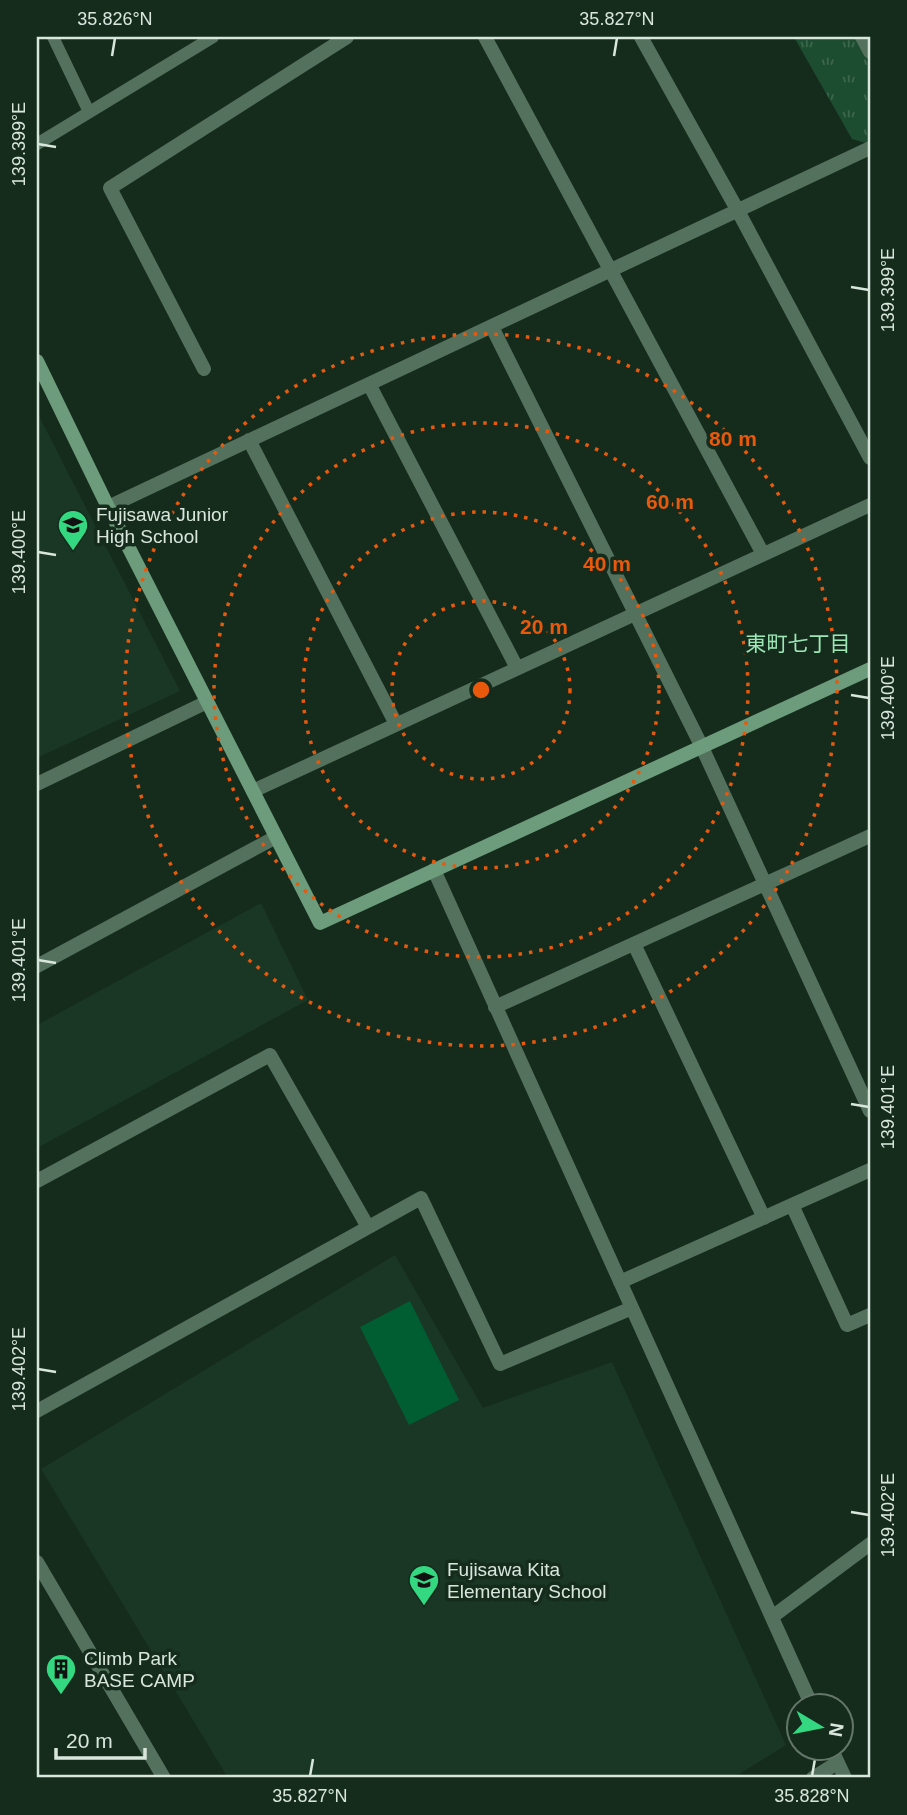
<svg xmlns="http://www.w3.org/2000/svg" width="907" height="1815" font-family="Arial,'Noto Sans JP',sans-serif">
<defs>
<pattern id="park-tufts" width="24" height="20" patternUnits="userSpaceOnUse" patternTransform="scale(1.75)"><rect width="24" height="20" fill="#1d4d30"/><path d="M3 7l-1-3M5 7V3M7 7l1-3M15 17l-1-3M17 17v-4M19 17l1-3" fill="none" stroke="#3d674d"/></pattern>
</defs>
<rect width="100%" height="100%" fill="#152c1d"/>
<!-- built -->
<path fill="#193724" d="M 37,412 L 180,691 L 37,758 Z
M 261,903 L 308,1000 L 37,1148 L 37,1025 Z
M 395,1255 L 483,1408 L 612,1362 L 786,1745 L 733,1778 L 228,1778 L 41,1469 Z"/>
<!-- park -->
<path fill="url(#park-tufts)" d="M 794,37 L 855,37 L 870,64 L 870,141 L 866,143 L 852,139 Z"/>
<!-- water -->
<path fill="#015d32" d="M 410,1301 L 459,1400 L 409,1425 L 360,1327 Z"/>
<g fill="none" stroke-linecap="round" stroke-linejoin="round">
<!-- lane -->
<path stroke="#54715d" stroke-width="12" d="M 53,37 L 89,112
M 37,144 L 213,37"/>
<!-- street -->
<path stroke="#54715d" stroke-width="14" d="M 485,37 L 763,554
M 641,37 L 738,211 L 870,458
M 862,37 L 870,52
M 492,327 L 701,745 L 870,1111
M 204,369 L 110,188 L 347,37
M 369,384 L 517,668
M 249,440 L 396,724
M 108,507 L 870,148
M 37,784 L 207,702
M 253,791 L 870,505
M 434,870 L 812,1706
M 634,944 L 764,1218
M 37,966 L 276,837
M 495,1007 L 870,836
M 37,1181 L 270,1055 L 368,1227
M 792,1205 L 847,1325 L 870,1315
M 620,1282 L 870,1170
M 37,1411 L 421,1198 L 500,1364 L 632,1308
M 37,1562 L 164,1778
M 772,1617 L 870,1544
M 831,1748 L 845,1778
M 813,1778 L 837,1763"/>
<!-- secondary -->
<path stroke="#6c9c7b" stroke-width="14" d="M 37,361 L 108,507 L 320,923 L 870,669"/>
</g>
<!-- ticks -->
<path fill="none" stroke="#d8e6dc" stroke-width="2.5" d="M 112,56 L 115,38M 614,56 L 617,38M 38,144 L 56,147M 851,287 L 869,290M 38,552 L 56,555M 851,695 L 869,698M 38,960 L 56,963M 851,1104 L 869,1107M 38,1369 L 56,1372M 851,1512 L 869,1515M 310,1776 L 313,1759M 812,1776 L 815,1759"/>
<!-- distance rings -->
<g fill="none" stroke="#e8590c" stroke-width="3.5" stroke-dasharray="3.5 7">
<circle cx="481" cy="690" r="89"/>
<circle cx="481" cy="690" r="178"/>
<circle cx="481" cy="690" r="267"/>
<circle cx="481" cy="690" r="356"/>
</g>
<!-- icons -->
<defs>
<g id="school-pin" transform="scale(1.575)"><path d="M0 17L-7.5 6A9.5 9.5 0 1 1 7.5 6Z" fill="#34d881" stroke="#152c1d"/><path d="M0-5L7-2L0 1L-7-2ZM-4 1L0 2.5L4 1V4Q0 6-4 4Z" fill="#111"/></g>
<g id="building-pin" transform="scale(1.575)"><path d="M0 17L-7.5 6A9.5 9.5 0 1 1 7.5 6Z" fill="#34d881" stroke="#152c1d"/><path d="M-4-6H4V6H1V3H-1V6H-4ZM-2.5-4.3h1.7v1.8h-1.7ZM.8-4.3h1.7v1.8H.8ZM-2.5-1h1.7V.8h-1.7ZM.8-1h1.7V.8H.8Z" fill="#111"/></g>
</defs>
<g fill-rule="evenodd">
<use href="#school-pin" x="73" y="525"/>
<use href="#school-pin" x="424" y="1580"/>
<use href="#building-pin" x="61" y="1669"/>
</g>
<g text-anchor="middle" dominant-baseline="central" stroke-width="7" stroke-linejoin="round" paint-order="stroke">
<!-- poi labels -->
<g font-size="19" fill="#d8e6dc" stroke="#152c1d" text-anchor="start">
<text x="96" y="514">Fujisawa Junior<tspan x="96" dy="22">High School</tspan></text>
<text x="447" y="1569">Fujisawa Kita<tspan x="447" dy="22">Elementary School</tspan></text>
<text x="84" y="1658">Climb Park<tspan x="84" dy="22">BASE CAMP</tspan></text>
</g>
<!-- neighbourhood labels -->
<g font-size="21" fill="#9de6b5" stroke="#152c1d">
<text x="798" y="643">東町七丁目</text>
</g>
</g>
<circle cx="481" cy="690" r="10" fill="#e8590c" stroke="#152c1d" stroke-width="3.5"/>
<g font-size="21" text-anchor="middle" font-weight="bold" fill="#e8590c" stroke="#152c1d" stroke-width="7" stroke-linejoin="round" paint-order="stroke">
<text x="733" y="446">80 m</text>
<text x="670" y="509">60 m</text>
<text x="607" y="571">40 m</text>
<text x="544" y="634">20 m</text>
</g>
<!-- border -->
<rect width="907" height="1815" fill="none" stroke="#152c1d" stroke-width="77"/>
<!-- north arrow -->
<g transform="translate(820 1727) rotate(100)"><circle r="33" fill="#152c1d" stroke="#637669" stroke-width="2"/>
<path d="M0-5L12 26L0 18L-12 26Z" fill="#34d881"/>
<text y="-10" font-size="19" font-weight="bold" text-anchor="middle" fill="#d8e6dc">N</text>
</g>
<!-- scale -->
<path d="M56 1748v10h89v-10" fill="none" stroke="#d8e6dc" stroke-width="3.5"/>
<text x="66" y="1748" font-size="21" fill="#d8e6dc" stroke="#152c1d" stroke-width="5" paint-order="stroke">20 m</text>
<rect x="38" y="38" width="831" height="1738" fill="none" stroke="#d8e6dc" stroke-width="2.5"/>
<g font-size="18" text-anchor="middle" fill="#d8e6dc">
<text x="115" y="25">35.826°N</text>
<text x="617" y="25">35.827°N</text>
<text transform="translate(19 144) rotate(-90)" y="6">139.399°E</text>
<text transform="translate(888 290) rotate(-90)" y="6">139.399°E</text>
<text transform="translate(19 552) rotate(-90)" y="6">139.400°E</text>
<text transform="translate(888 698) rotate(-90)" y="6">139.400°E</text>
<text transform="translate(19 960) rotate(-90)" y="6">139.401°E</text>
<text transform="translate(888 1107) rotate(-90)" y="6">139.401°E</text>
<text transform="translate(19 1369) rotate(-90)" y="6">139.402°E</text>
<text transform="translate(888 1515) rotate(-90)" y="6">139.402°E</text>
<text x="310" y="1802">35.827°N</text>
<text x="812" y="1802">35.828°N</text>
</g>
</svg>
